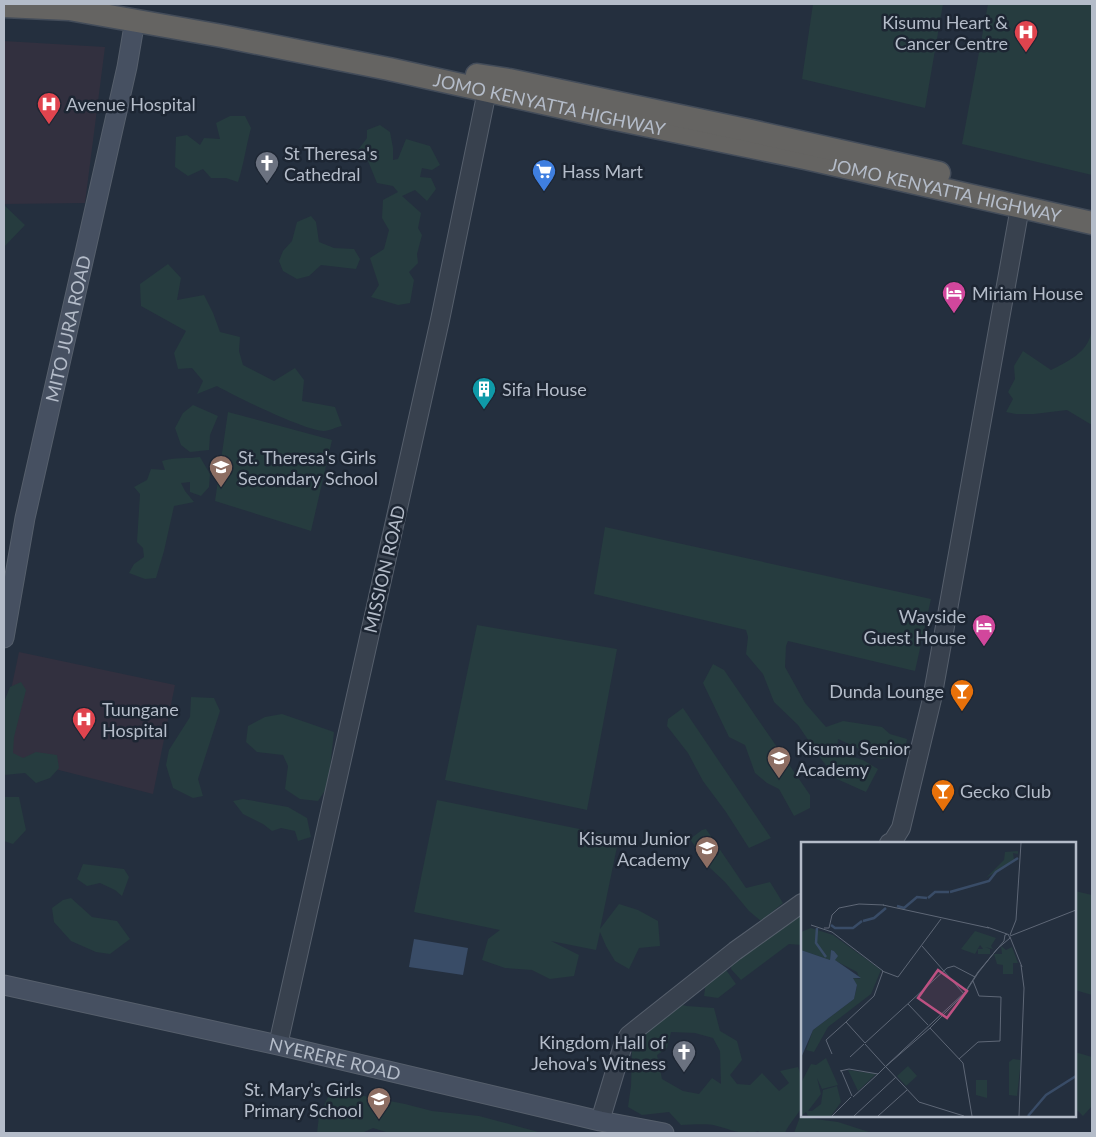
<svg xmlns="http://www.w3.org/2000/svg" width="1096" height="1137" font-family="Lato,sans-serif">
<rect width="100%" height="100%" fill="#242f3e"/>
<!-- medical -->
<path fill="#32303f" d="M 4,41 L 105,47 L 85,203 L 4,204 Z
M 19,652 L 175,685 L 153,794 L 4,756 L 4,723 Z"/>
<!-- green -->
<path fill="#263c3f" fill-rule="evenodd" d="M 813,4 L 943,4 L 925,108 L 802,79 Z
M 988,4 L 1092,4 L 1092,175 L 962,144 Z
M 230,116 L 245,116 L 251,128 C 246,146 244,164 238,182 L 226,178 L 211,178 L 203,169 L 188,176 L 175,167 L 176,137 L 187,135 L 200,145 L 204,138 L 220,139 L 216,123 Z
M 380,125 L 390,132 L 393,148 L 393,160 L 398,159 L 406,139 L 430,146 L 440,165 L 432,170 L 422,168 L 420,177 L 431,178 L 436,189 L 427,201 L 415,190 L 402,196 L 421,213 L 418,228 L 422,235 L 417,254 L 418,263 L 409,272 L 414,280 L 410,303 L 398,305 L 371,297 L 379,285 L 370,258 L 384,249 L 389,230 L 382,218 L 383,200 L 398,192 L 393,186 L 377,183 L 368,161 L 358,150 L 367,138 L 367,130 Z
M 4,205 L 25,225 L 4,247 Z
M 311,216 L 316,222 L 319,242 L 334,248 L 354,249 L 360,259 L 356,269 L 321,265 L 309,276 L 297,279 L 283,271 L 279,261 L 283,251 L 292,241 L 297,222 Z
M 168,264 L 181,278 L 177,300 L 204,295 L 213,313 L 220,332 L 240,337 L 239,351 L 243,365 L 274,381 L 295,368 L 304,380 L 302,401 L 335,407 L 342,426 C 336,427 329,431 324,431 C 308,432 234,396 217,386 L 197,394 L 203,381 L 192,368 L 178,369 L 174,353 L 186,331 L 141,306 L 140,284 Z
M 1092,309 L 1092,425 L 1067,410 L 1034,414 L 1016,414 L 1006,412 L 1013,399 L 1008,392 L 1015,379 L 1014,366 L 1023,351 L 1051,370 C 1067,362 1088,352 1091,333 C 1092,324 1090,317 1092,309 Z
M 193,405 L 218,416 L 210,435 L 209,450 L 190,452 L 181,445 L 175,428 L 183,413 Z
M 228,412 L 332,440 L 311,531 L 215,501 Z
M 200,457 L 210,474 L 209,487 L 201,496 L 190,492 L 190,482 L 181,483 L 185,491 L 194,502 L 174,506 L 164,551 L 156,578 L 145,579 L 129,573 L 134,564 L 144,557 L 143,548 L 137,542 L 140,494 L 134,487 L 147,480 L 151,469 L 165,470 L 162,461 C 175,457 187,459 200,457 Z
M 605,527 L 931,599 L 915,671 L 788,641 L 786,646 L 785,667 L 805,703 L 826,727 L 843,721 L 882,727 L 890,734 L 907,739 L 904,755 L 881,759 L 838,739 L 837,752 L 863,760 L 878,769 L 866,792 L 837,779 L 821,759 L 798,725 L 774,702 L 763,674 L 746,654 L 748,637 L 746,630 L 594,594 Z
M 477,625 L 617,649 L 587,810 L 445,780 Z
M 713,664 L 724,670 L 810,795 L 810,808 L 794,816 L 779,789 L 767,783 L 755,773 L 745,745 L 729,737 L 703,683 Z
M 21,682 L 26,690 L 14,737 L 13,753 L 23,758 L 36,752 L 57,755 L 59,768 L 50,778 L 36,783 L 25,773 L 4,775 L 4,702 L 10,687 Z
M 191,697 L 214,698 L 220,711 L 198,779 L 203,796 L 193,798 L 173,788 L 166,765 L 169,750 L 190,717 Z
M 683,708 L 771,838 L 749,848 L 726,812 L 703,781 L 688,753 L 667,726 L 668,719 Z
M 282,714 L 334,732 L 328,786 L 318,801 L 300,799 L 285,789 L 288,766 L 283,755 L 257,752 L 246,742 L 248,726 L 265,717 Z
M 4,797 L 19,797 L 26,830 L 13,844 L 4,841 Z
M 243,799 L 288,807 L 307,818 L 311,837 L 298,841 L 295,831 L 281,828 L 272,831 L 263,824 L 243,814 L 233,801 Z
M 437,800 L 619,837 L 600,929 L 619,904 L 638,910 L 658,921 L 660,946 L 639,948 L 629,969 L 615,961 L 606,946 L 600,932 L 596,950 L 551,941 L 579,955 L 574,976 L 550,979 L 532,970 L 505,968 L 482,960 L 488,939 L 500,930 L 414,912 Z
M 706,829 L 746,888 L 770,882 L 783,903 L 761,921 L 749,911 L 725,882 L 709,867 L 690,839 L 702,830 Z
M 83,864 L 124,869 L 129,877 L 122,896 L 115,890 L 100,883 L 87,886 L 77,879 Z
M 1075,891 L 1092,895 L 1092,995 L 1075,990 Z
M 71,898 L 92,917 L 117,921 L 130,939 L 110,954 L 96,952 L 71,941 L 54,922 L 52,908 L 63,900 Z
M 802,913 L 802,945 L 789,944 L 741,980 L 731,969 L 732,960 Z
M 724,967 L 736,984 L 718,998 L 704,996 L 706,982 Z
M 678,1004 L 687,1006 L 714,1008 L 720,1031 L 737,1041 L 742,1060 L 730,1075 L 737,1084 L 750,1085 L 762,1073 L 779,1091 L 789,1083 L 780,1071 L 798,1067 C 802,1076 805,1096 802,1106 C 799,1114 789,1123 785,1133 L 760,1133 L 758,1131 C 745,1137 730,1129 717,1126 C 706,1123 692,1125 681,1125 L 669,1112 L 642,1115 L 628,1107 L 631,1086 L 632,1051 L 649,1030 ZM 671,1032 L 695,1033 L 713,1038 L 720,1051 L 721,1084 L 712,1078 L 699,1094 L 683,1091 L 662,1079 L 657,1055 L 667,1048 Z
M 1075,1052 L 1092,1057 L 1092,1106 L 1083,1116 L 1075,1108 Z
M 354,1094 L 405,1104 L 432,1111 L 479,1116 L 542,1133 L 389,1133 L 373,1128 L 362,1133 L 317,1133 L 319,1116 L 328,1097 Z
M 800,1117 L 838,1122 L 872,1133 L 794,1133 Z"/>
<!-- water -->
<path fill="#394c67" d="M 414,939 L 468,948 L 463,975 L 409,967 Z"/>
<g fill="none" stroke-linecap="round" stroke-linejoin="round">
<!-- tertiary casing -->
<g stroke="#565f6c" stroke-width="20">
<path id="tertiary" d="M 889,843 L 893,841 L 901,828 L 932,699 L 1020,207
M 278,1045 L 440,320 L 487,91
M 600,1121 L 623,1045 L 629,1035 L 735,951 L 802,903"/>
</g>
<!-- secondary casing -->
<g stroke="#565f6c" stroke-width="21">
<g id="secondary">
<path id="s1" d="M 4,638 L 25,518 L 127,67 L 135,20"/>
<path id="s2" d="M 4,985 L 278,1045 L 600,1121 L 664,1133"/>
</g>
</g>
<!-- trunk casing -->
<g stroke="#434c59" stroke-width="25">
<g id="trunk">
<path id="s3" d="M 4,6 L 69,9 L 222,36 L 389,69 L 606,117 L 805,158 L 1092,223"/>
<path d="M 477,75 L 509,80 L 751,131 L 939,173"/>
</g>
</g>
<!-- tertiary -->
<use href="#tertiary" stroke="#38414e" stroke-width="18"/>
<!-- secondary -->
<use href="#secondary" stroke="#465061" stroke-width="19"/>
<!-- trunk -->
<use href="#trunk" stroke="#656462" stroke-width="22"/>
</g>
<!-- icons -->
<defs>
<g id="hospital-pin" transform="scale(1.25)"><path d="M0 17L-7.5 6A9.5 9.5 0 1 1 7.5 6Z" fill="#e0444e" stroke="#1d2633"/><path d="M-5-5h3v3.5h4V-5h3V5h-3V1.5h-4V5h-3Z" fill="#fff"/></g>
<g id="church-pin" transform="scale(1.25)"><path d="M0 17L-7.5 6A9.5 9.5 0 1 1 7.5 6Z" fill="#6b7280" stroke="#1d2633"/><path d="M-1.2-6h2.4v3.5h3.3v2.4h-3.3V6h-2.4V-.1h-3.3v-2.4h3.3Z" fill="#fff"/></g>
<g id="supermarket-pin" transform="scale(1.25)"><path d="M0 17L-7.5 6A9.5 9.5 0 1 1 7.5 6Z" fill="#3f7fe0" stroke="#1d2633"/><path d="M-6-5.5h2.5l.6 2H6L4.5 2H-2.5L-4.4-4H-6ZM-1.5 3.2a1.3 1.3 0 1 0 .1 0ZM3 3.2a1.3 1.3 0 1 0 .1 0Z" fill="#fff"/></g>
<g id="hotel-pin" transform="scale(1.25)"><path d="M0 17L-7.5 6A9.5 9.5 0 1 1 7.5 6Z" fill="#d1479c" stroke="#1d2633"/><path d="M-6-4.5h1.5V1H6V5H4.5V3h-9V5H-6ZM-4 0a1.8 1.8 0 1 1 3.6 0ZM.5 0V-2.5h3Q6-2.5 6 0Z" fill="#fff"/></g>
<g id="building-pin" transform="scale(1.25)"><path d="M0 17L-7.5 6A9.5 9.5 0 1 1 7.5 6Z" fill="#0f9aa8" stroke="#1d2633"/><path d="M-4-6H4V6H1V3H-1V6H-4ZM-2.5-4.3h1.7v1.8h-1.7ZM.8-4.3h1.7v1.8H.8ZM-2.5-1h1.7V.8h-1.7ZM.8-1h1.7V.8H.8Z" fill="#fff"/></g>
<g id="school-pin" transform="scale(1.25)"><path d="M0 17L-7.5 6A9.5 9.5 0 1 1 7.5 6Z" fill="#8d6e63" stroke="#1d2633"/><path d="M0-5L7-2L0 1L-7-2ZM-4 1L0 2.5L4 1V4Q0 6-4 4Z" fill="#fff"/></g>
<g id="bar-pin" transform="scale(1.25)"><path d="M0 17L-7.5 6A9.5 9.5 0 1 1 7.5 6Z" fill="#e8710a" stroke="#1d2633"/><path d="M-6-5H6L.8 .8V4.5H3.5V6h-7V4.5H-.8V.8Z" fill="#fff"/></g>
</defs>
<g fill-rule="evenodd">
<use href="#hospital-pin" x="1026" y="32"/>
<use href="#hospital-pin" x="49" y="104"/>
<use href="#church-pin" x="267" y="163"/>
<use href="#supermarket-pin" x="544" y="171"/>
<use href="#hotel-pin" x="954" y="293"/>
<use href="#building-pin" x="484" y="389"/>
<use href="#school-pin" x="221" y="467"/>
<use href="#hotel-pin" x="984" y="626"/>
<use href="#bar-pin" x="962" y="691"/>
<use href="#hospital-pin" x="84" y="719"/>
<use href="#school-pin" x="779" y="758"/>
<use href="#bar-pin" x="943" y="791"/>
<use href="#school-pin" x="707" y="848"/>
<use href="#church-pin" x="684" y="1052"/>
<use href="#school-pin" x="379" y="1099"/>
</g>
<g text-anchor="middle" dominant-baseline="central" stroke-width="5" stroke-linejoin="round" paint-order="stroke">
<!-- poi labels -->
<g font-size="18" fill="#b4bcc9" stroke="#1d2633" text-anchor="start">
<text x="1008" y="22" text-anchor="end">Kisumu Heart &amp;<tspan x="1008" dy="21">Cancer Centre</tspan></text>
<text x="66" y="104">Avenue Hospital</text>
<text x="284" y="153">St Theresa's<tspan x="284" dy="21">Cathedral</tspan></text>
<text x="562" y="171">Hass Mart</text>
<text x="972" y="293">Miriam House</text>
<text x="502" y="389">Sifa House</text>
<text x="238" y="457">St. Theresa's Girls<tspan x="238" dy="21">Secondary School</tspan></text>
<text x="966" y="616" text-anchor="end">Wayside<tspan x="966" dy="21">Guest House</tspan></text>
<text x="944" y="691" text-anchor="end">Dunda Lounge</text>
<text x="102" y="709">Tuungane<tspan x="102" dy="21">Hospital</tspan></text>
<text x="796" y="748">Kisumu Senior<tspan x="796" dy="21">Academy</tspan></text>
<text x="960" y="791">Gecko Club</text>
<text x="690" y="838" text-anchor="end">Kisumu Junior<tspan x="690" dy="21">Academy</tspan></text>
<text x="666" y="1042" text-anchor="end">Kingdom Hall of<tspan x="666" dy="21">Jehova's Witness</tspan></text>
<text x="362" y="1089" text-anchor="end">St. Mary's Girls<tspan x="362" dy="21">Primary School</tspan></text>
</g>
<!-- street labels -->
<g font-size="18" fill="#b4bcc9" stroke="#1d2633">
<text stroke="none"><textPath href="#s3" startOffset="555">JOMO KENYATTA HIGHWAY</textPath></text>
<text stroke="none"><textPath href="#s3" startOffset="960">JOMO KENYATTA HIGHWAY</textPath></text>
<text stroke="none"><textPath href="#s1" startOffset="316">MITO JURA ROAD</textPath></text>
<text transform="translate(384 569) rotate(-77)">MISSION ROAD</text>
<text stroke="none"><textPath href="#s2" startOffset="339">NYERERE ROAD</textPath></text>
</g>
</g>
<!-- overview -->
<g transform="translate(801 842)">
<rect width="275" height="275" fill="#242f3e"/>
<path d="M 217,9 L 217,12 L 212,11 L 213,18 L 185,36 L 203,18 L 204,10 ZM 10,86 L 32,93 L 80,128 L 70,152 L 27,185 L 13,210 L 5,208 L 12,188 L 53,157 L 56,144 L 52,136 L 59,137 L 56,130 L 33,118 L 36,113 L 33,109 L 30,108 L 29,118 L 0,108 L 0,90 ZM 174,89 L 195,96 L 190,104 L 192,107 L 184,105 L 189,107 L 189,112 L 177,112 L 177,107 L 182,107 L 179,103 L 174,112 L 160,107 ZM 200,104 L 205,108 L 211,105 L 217,121 L 212,121 L 212,132 L 202,132 L 202,123 L 196,122 L 193,112 L 201,112 ZM 25,216 L 37,243 L 21,247 L 16,236 L 20,252 L 7,269 L 11,269 L 20,262 L 22,248 L 36,244 L 40,260 L 30,274 L 7,274 L 5,270 L 0,274 L 1,239 L 10,222 L 15,223 ZM 212,217 L 220,218 L 216,254 L 208,253 L 208,220 ZM 107,224 L 116,234 L 105,244 L 96,234 ZM 47,228 L 75,232 L 57,249 ZM 175,238 L 186,238 L 186,256 L 175,253 Z" fill="#263c3f"/>
<path d="M 0,108 L 29,118 L 30,108 L 33,109 L 37,114 L 34,118 L 60,136 L 52,136 L 56,143 L 53,157 L 12,188 L 0,216 Z" fill="#394c67"/>
<path fill="none" stroke="#394c67" stroke-width="2.5" d="M 149,50 L 188,39 L 195,30 L 217,16M 127,56 L 134,50 L 148,50M 96,64 L 103,66 L 116,55 L 126,56M 62,79 L 73,76 L 85,66M 30,83 L 34,86 L 52,86 L 61,79M 16,86 L 15,101 L 25,115M 227,274 L 245,253 L 275,234"/>
<path fill="none" stroke="#5e6776" stroke-width="1" d="M 82,63 L 188,86M 10,83 L 31,90 L 82,129 L 73,154 L 45,180 L 64,201M 186,85 L 206,92M 23,86 L 28,86 L 31,73 L 38,66 L 58,62 L 83,63M 207,92 L 209,96 L 196,107 L 177,131 L 166,148 L 162,153 L 129,186 L 84,225 L 164,150 L 177,130 L 203,99 L 204,93 ZM 209,93 L 215,78 L 220,1M 209,94 L 275,68M 209,95 L 221,125M 121,104 L 163,152M 81,129 L 97,135 L 140,77M 107,162 L 127,183M 129,186 L 162,221 L 171,274M 25,198 L 45,180M 25,198 L 31,212M 64,201 L 146,126 L 153,124 L 174,135M 64,202 L 84,224M 49,215 L 63,202M 158,217 L 177,200 L 199,199 L 200,155 L 178,154 L 172,139M 85,225 L 118,260 L 163,274M 40,228 L 51,254M 39,229 L 48,227 L 77,232 L 84,225M 52,255 L 77,232M 31,274 L 50,255M 53,274 L 95,235M 77,274 L 106,248M 218,274 L 223,146 L 220,123"/>
<path fill="#bd5182" fill-opacity="0.15" stroke="#bd5182" stroke-width="2.5" d="M 137,128 L 166,149 L 146,176 L 117,156 Z"/>
<rect width="275" height="275" fill="none" stroke="#b4bcc9" stroke-width="2.5"/>
</g>
<!-- border -->
<rect width="1096" height="1137" fill="none" stroke="#b4bcc9" stroke-width="10"/>
</svg>
